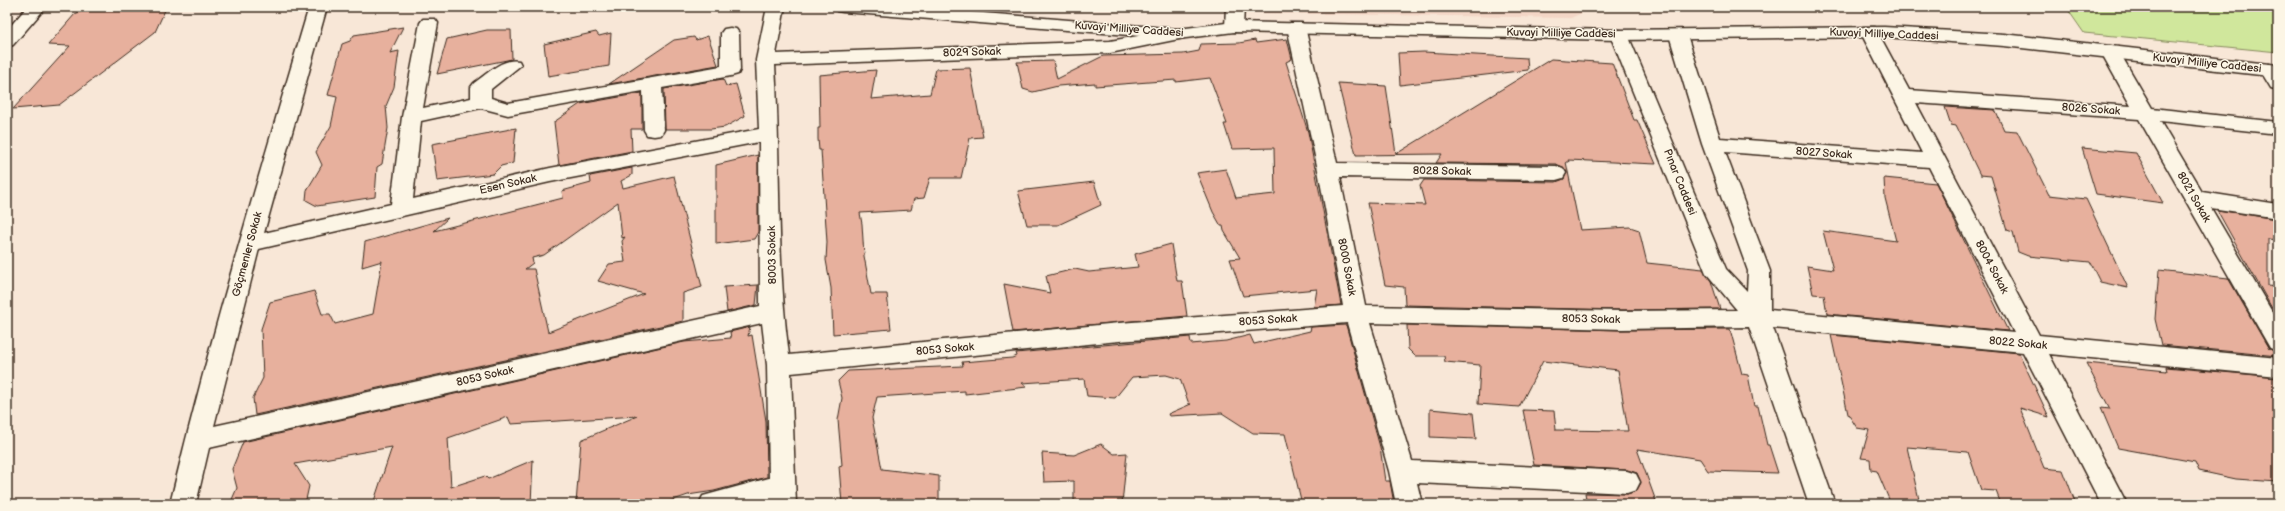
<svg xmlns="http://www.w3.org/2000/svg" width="2285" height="511" font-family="'Balsamiq Sans',sans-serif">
<rect width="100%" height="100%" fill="#f8e7d7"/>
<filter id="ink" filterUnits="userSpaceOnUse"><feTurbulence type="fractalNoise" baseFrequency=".025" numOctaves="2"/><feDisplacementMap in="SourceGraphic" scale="8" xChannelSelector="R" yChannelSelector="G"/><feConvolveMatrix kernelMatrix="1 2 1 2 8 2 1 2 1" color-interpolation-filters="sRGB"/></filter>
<g filter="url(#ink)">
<!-- built -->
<path fill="#f3d6c6" d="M 1261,7 L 1595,7 L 1571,18 L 1261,13 Z"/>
<!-- green -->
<path fill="#d0e79c" stroke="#86885d" d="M 2066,7 L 2278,7 L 2278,52 L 2084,33 Z"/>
<!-- building -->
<path fill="#e7b09d" stroke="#3b2a1e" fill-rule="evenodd" d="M 166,8 L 155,32 L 59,105 L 13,109 L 70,46 L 48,45 L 75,14 L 83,10 Z
M 403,27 L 390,53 L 399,51 L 394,87 L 386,106 L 388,128 L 382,164 L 377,167 L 375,197 L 317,206 L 306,200 L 307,190 L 322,165 L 316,152 L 331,126 L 337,97 L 328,95 L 342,44 L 350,41 L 354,35 Z
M 487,30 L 511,30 L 512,59 L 437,74 L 447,39 Z
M 596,32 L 599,36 L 611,33 L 609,66 L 548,76 L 544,44 Z
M 708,36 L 718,65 L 609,84 L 674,40 L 694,37 L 696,40 Z
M 1287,39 L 1292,59 L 1286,62 L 1308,132 L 1341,305 L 1314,307 L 1317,289 L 1243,296 L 1230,259 L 1240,258 L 1224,231 L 1223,226 L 1221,226 L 1213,212 L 1197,173 L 1226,169 L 1236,198 L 1275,194 L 1274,148 L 1232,149 L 1224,124 L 1227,124 L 1210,78 L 1176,82 L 1176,80 L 1095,86 L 1095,83 L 1058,86 L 1033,92 L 1023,89 L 1017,62 L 1053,61 L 1057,79 L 1103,56 L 1183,54 L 1199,51 L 1201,44 L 1239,43 L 1255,40 L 1256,43 Z
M 1424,52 L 1527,58 L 1528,70 L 1400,85 L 1398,53 Z
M 1551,59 L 1612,63 L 1634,120 L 1637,120 L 1656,164 L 1568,160 L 1569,162 L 1566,162 L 1580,230 L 1630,227 L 1639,230 L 1647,263 L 1703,269 L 1711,281 L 1720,309 L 1622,310 L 1405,305 L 1404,287 L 1385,285 L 1368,203 L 1425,205 L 1420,186 L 1424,180 L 1556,182 L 1564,179 L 1567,172 L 1563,167 L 1556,164 L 1436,163 L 1442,154 L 1356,155 L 1338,83 L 1386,86 L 1396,154 Z
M 970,68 L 983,137 L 970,138 L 961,178 L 930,178 L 924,198 L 914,199 L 911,210 L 860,213 L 862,224 L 864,256 L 871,294 L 887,294 L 891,329 L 833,334 L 831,288 L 826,260 L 827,242 L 821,150 L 819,150 L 818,139 L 818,128 L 820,128 L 819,75 L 876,70 L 871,99 L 930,94 L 936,69 Z
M 723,79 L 726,86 L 736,84 L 745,116 L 725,127 L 711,129 L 665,129 L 664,89 Z
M 642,93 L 642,129 L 631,129 L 632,151 L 559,165 L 554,122 L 580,104 Z
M 1945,107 L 1995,110 L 2004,130 L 2017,131 L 2049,195 L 2086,199 L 2128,288 L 2100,282 L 2090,262 L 2028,256 L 2018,252 L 2013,232 L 2007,230 L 1991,176 L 1980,175 L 1956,126 L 1951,125 Z
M 516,128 L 513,163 L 501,166 L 493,174 L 437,181 L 432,144 Z
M 2082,148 L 2136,153 L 2163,203 L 2096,194 Z
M 758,155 L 758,232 L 754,239 L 716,244 L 716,165 Z
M 632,168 L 632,175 L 621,181 L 623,188 L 674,176 L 702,287 L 683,293 L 683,321 L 255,415 L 253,398 L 263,378 L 261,329 L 270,302 L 314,291 L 322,314 L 330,314 L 335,324 L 373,314 L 382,261 L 362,267 L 365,242 L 448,218 L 434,231 L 563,198 L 562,191 L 591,183 L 590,176 ZM 618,202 L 622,238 L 625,237 L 622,241 L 625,262 L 609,264 L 598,281 L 644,294 L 548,332 L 534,269 L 525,269 L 533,263 L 532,258 L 544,255 Z
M 1884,178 L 1936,183 L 2008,331 L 1827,314 L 1824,295 L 1813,294 L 1807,266 L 1833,270 L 1823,231 L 1896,241 L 1885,198 Z
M 1094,182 L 1101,205 L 1058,225 L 1027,225 L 1018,191 Z
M 2217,210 L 2276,219 L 2278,222 L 2278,240 L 2268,239 L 2268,286 L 2278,287 L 2278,319 Z
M 1171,244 L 1177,281 L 1182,281 L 1187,316 L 1013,332 L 1004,284 L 1050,293 L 1046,276 L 1075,269 L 1089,272 L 1138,267 L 1135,254 Z
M 2159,270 L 2228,278 L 2269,349 L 2278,352 L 2278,356 L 2161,345 L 2155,319 Z
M 758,285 L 756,305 L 727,312 L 724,287 Z
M 1346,325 L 1380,447 L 1385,481 L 1390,481 L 1394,504 L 1302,504 L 1285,434 L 1253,433 L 1222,413 L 1169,416 L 1168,414 L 1191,404 L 1189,404 L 1180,379 L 1166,375 L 1132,377 L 1115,398 L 1087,396 L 1084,379 L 1022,383 L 1027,387 L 965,394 L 965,391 L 877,397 L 872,418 L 882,469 L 939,476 L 939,504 L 842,504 L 839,466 L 842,465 L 838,420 L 842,398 L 838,381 L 848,371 L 963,366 L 962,362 L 1012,358 L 1017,356 L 1016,353 L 1190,337 L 1191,344 L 1226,341 L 1250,335 L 1254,344 L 1310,331 L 1311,327 Z
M 1407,325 L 1622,330 L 1730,329 L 1742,374 L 1748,375 L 1754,406 L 1758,406 L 1767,445 L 1769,445 L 1778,473 L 1708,471 L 1700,459 L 1637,449 L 1657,504 L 1587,504 L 1585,493 L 1627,494 L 1636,491 L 1641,483 L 1637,473 L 1627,470 L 1534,465 L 1523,410 L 1554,411 L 1556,430 L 1628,431 L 1618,370 L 1543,361 L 1519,407 L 1478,404 L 1480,365 L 1445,362 L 1444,356 L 1415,356 L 1408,349 Z
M 750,327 L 748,336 L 752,335 L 766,421 L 767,477 L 714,491 L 688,495 L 662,504 L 576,504 L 581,440 L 637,416 L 511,424 L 508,417 L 448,438 L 451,487 L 485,476 L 488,479 L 533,460 L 531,504 L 373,504 L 392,447 L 295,464 L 309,486 L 305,504 L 230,504 L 237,488 L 232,469 L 243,442 L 684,342 L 731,338 L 730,332 Z
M 1831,335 L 2019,353 L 2049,417 L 2020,408 L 2044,468 L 2063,470 L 2076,504 L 2001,504 L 1996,491 L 1981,490 L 1968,452 L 1907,447 L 1920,504 L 1891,504 L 1877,471 L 1871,470 L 1870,459 L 1861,458 L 1869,430 L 1857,428 L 1848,414 Z
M 2086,363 L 2167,371 L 2166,367 L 2278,377 L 2278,482 L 2236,479 L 2199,471 L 2195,462 L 2118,448 L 2101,408 L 2110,409 Z
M 1430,409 L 1473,413 L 1476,439 L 1430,437 Z
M 1101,444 L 1114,454 L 1127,453 L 1122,504 L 1074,504 L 1074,481 L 1044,482 L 1042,453 L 1074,455 Z"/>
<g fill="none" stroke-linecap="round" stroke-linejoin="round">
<!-- minor casing -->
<g stroke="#3b2a1e" stroke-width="3">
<path id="minor" d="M 27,7 L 46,7 L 13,45 L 7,47 L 7,30 Z
M 309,7 L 327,7 L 264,233 L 391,204 L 402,117 L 420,23 L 423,19 L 435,19 L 438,23 L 423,108 L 471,98 L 471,87 L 474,83 C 487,74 503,57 519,61 L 521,65 L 491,89 L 491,98 L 508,103 L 721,66 L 721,33 L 724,29 L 730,28 L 736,29 L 739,33 L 740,70 L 738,74 L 731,76 L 662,88 L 664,130 L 661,135 L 654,136 L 647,135 L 644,130 L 643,91 L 508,115 L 481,108 L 421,121 L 413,199 L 550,168 L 759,129 L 756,60 L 767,7 L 785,7 L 776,54 L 1110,41 L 1178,29 L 1184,30 L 1187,34 L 1184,38 L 1110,53 L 775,65 C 781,161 776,260 789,355 L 1119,323 L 1343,306 L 1318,170 L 1287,27 L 1290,23 L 1302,23 L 1305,27 L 1337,163 L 1556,166 L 1563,168 L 1566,173 L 1563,178 L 1556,180 L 1340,177 L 1366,306 L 1622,311 L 1737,310 L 1706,273 L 1610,35 L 1613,31 L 1619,30 L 1625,31 L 1628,35 L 1726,269 L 1747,291 L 1748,271 L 1702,144 L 1669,35 L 1672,31 L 1678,30 L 1684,31 L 1687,35 L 1720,138 L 1922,153 L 1860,31 L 1863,27 L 1875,27 L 1909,90 L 2131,106 L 2101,52 L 2103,48 L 2110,46 L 2117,48 L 2152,108 L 2278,122 L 2278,134 L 2160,121 L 2202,192 L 2278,204 L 2278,218 L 2211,208 L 2278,322 L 2278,351 L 2270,348 L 2139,119 L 1916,103 L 2039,335 L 2278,358 L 2278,376 L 2049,354 L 2127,504 L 2101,504 L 2023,352 L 1773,328 L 1835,504 L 1809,504 L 1749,327 L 1622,329 L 1370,323 L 1412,461 L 1627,471 L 1636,474 L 1640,482 L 1636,490 L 1627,493 L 1417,483 L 1422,504 L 1396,504 L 1389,471 L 1347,323 L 1119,341 L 791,373 L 796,504 L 770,504 L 770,500 L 755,504 L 699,504 L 703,496 L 769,478 L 767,365 L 762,323 L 209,448 L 196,504 L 170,504 C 210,337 260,172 309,7 ZM 759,142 L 760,306 L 214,426 L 259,249 L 550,182 ZM 1725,152 L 1929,167 L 2014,333 L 1770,310 L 1770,271 Z
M 1226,7 L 1244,7 L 1243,27 L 1240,31 L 1228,31 L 1225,27 Z
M 2269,64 L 2276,66 L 2278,69 L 2278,90 L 2271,88 L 2260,70 L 2262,66 Z"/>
</g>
<!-- major casing -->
<g stroke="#3b2a1e" stroke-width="3">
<path id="major" d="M 834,7 L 910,7 L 1178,29 L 1234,22 L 1619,30 L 1884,27 L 2004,34 L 2278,65 L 2278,77 L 2004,46 L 1884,37 L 1619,40 L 1234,32 L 1178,39 L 843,12 L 837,11 Z"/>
</g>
<!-- minor -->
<use href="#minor" fill="#fcf5e5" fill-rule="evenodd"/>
<!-- major -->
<use href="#major" fill="#fcf5e5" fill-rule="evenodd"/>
</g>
</g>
<g text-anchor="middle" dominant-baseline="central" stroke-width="3" stroke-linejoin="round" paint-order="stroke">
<!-- street labels -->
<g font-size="11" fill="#3b2a1e" stroke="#fcf5e5">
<text transform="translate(1129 29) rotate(4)">Kuvayi Milliye Caddesi</text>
<text transform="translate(1561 33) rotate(1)">Kuvayi Milliye Caddesi</text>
<text transform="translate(1884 34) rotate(2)">Kuvayi Milliye Caddesi</text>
<text transform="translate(972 52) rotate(-2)">8029 Sokak</text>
<text transform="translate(2207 63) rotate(6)">Kuvayi Milliye Caddesi</text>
<text transform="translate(2091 109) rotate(4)">8026 Sokak</text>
<text transform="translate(1824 153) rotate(4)">8027 Sokak</text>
<text transform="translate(1442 171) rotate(1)">8028 Sokak</text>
<text transform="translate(1680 182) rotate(68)">Pınar Caddesi</text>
<text transform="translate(508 184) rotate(-13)">Esen Sokak</text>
<text transform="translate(2194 197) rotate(60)">8021 Sokak</text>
<text transform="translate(247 254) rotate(-75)">Göçmenler Sokak</text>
<text transform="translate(772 255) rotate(-91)">8003 Sokak</text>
<text transform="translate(1347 267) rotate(79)">8000 Sokak</text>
<text transform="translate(1992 267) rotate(62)">8004 Sokak</text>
<text transform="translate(1591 319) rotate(1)">8053 Sokak</text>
<text transform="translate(1268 320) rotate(-4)">8053 Sokak</text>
<text transform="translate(2018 343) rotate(5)">8022 Sokak</text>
<text transform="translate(945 349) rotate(-5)">8053 Sokak</text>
<text transform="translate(485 376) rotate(-13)">8053 Sokak</text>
</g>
</g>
<!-- margin -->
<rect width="2285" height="511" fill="none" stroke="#fcf5e5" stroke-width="24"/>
<rect x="12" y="12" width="2261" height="487" fill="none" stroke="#3b2a1e" stroke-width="1.5" filter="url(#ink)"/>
</svg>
